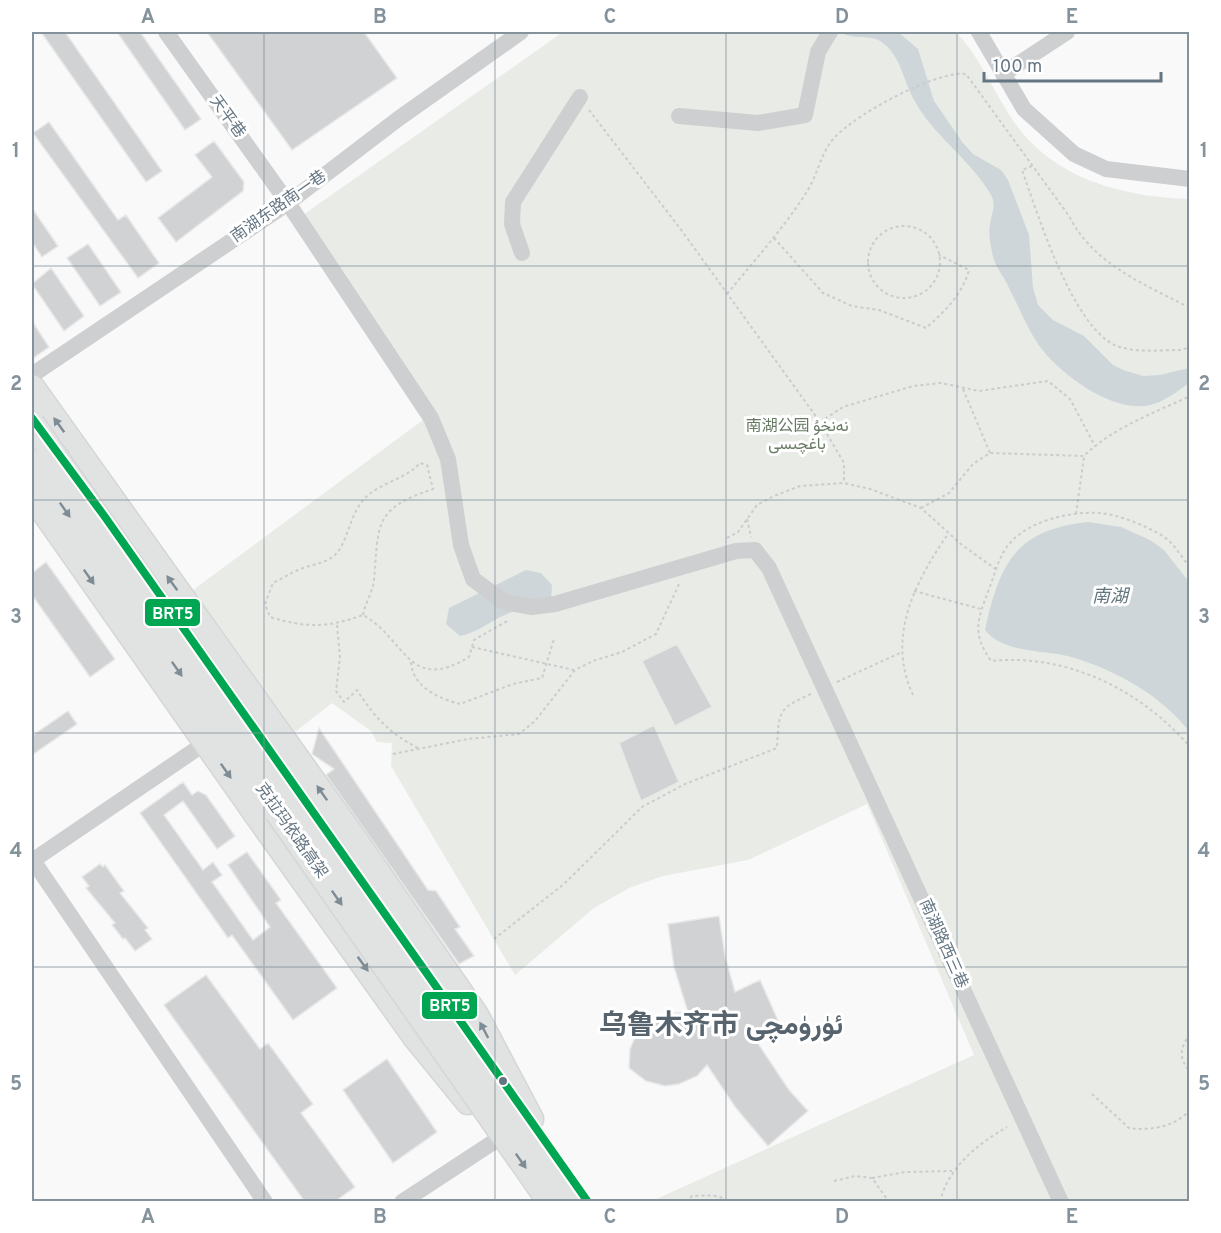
<svg xmlns="http://www.w3.org/2000/svg" width="1221" height="1233" font-family="Overpass,Vazirmatn,'Noto Sans SC',sans-serif">
<rect width="100%" height="100%" fill="#f9f9f9"/>
<!-- green -->
<path fill="#e8ebe6" d="M 563,32 L 956,32 C 979,56 992,88 1010,116 C 1051,179 1120,196 1189,199 L 1189,1201 L 652,1201 L 974,1055 L 867,804 L 748,860 L 663,876 L 629,888 L 594,908 L 515,975 L 391,766 L 392,743 L 377,742 L 371,731 L 332,703 L 295,732 L 193,590 L 423,420 L 293,222 Z"/>
<!-- water -->
<path fill="#ced6d9" d="M 841,32 L 898,32 L 918,49 L 934,101 L 963,143 L 973,154 L 1001,170 L 1008,180 L 1029,235 L 1033,288 L 1038,305 L 1053,320 L 1084,336 L 1113,365 L 1123,370 L 1143,376 L 1160,375 L 1189,368 L 1189,383 C 1178,391 1164,402 1150,405 C 1113,414 1058,373 1038,344 C 1026,326 1019,307 1009,288 C 1005,278 997,269 994,260 C 991,249 988,235 990,224 C 992,211 997,205 990,193 C 969,158 932,135 913,98 C 903,79 901,57 883,43 C 871,33 853,41 841,32 Z
M 1088,522 L 1121,527 L 1150,540 L 1164,550 L 1189,582 L 1189,731 C 1160,695 1119,672 1075,658 C 1047,649 1005,655 985,630 C 1000,563 1015,530 1088,522 Z
M 526,570 L 541,573 L 552,585 L 551,601 C 531,615 524,607 507,614 C 490,621 479,632 460,636 L 446,624 L 449,608 Z"/>
<!-- building -->
<path fill="#d0d2d3" stroke="#e8e8e8" stroke-width="1.5" d="M 41,32 L 65,32 L 162,171 L 146,182 Z
M 117,32 L 140,32 L 201,119 L 185,130 Z
M 207,32 L 364,32 L 397,78 L 292,150 Z
M 49,122 L 118,220 L 126,215 L 159,263 L 138,278 L 33,133 Z
M 214,141 L 244,182 L 243,191 L 176,242 L 158,218 L 212,177 L 195,155 Z
M 32,208 L 58,246 L 42,257 L 32,242 Z
M 88,244 L 121,292 L 100,306 L 67,258 Z
M 51,268 L 84,316 L 64,331 L 32,284 Z
M 32,321 L 49,347 L 32,359 Z
M 46,562 L 115,659 L 90,677 L 32,595 L 32,573 Z
M 677,644 L 712,707 L 675,726 L 642,661 Z
M 68,711 L 77,724 L 32,755 L 32,736 Z
M 654,725 L 679,782 L 641,801 L 619,743 Z
M 319,728 L 428,890 L 436,891 L 460,927 L 455,929 L 474,956 L 459,964 L 326,775 L 334,769 L 312,754 Z
M 183,782 L 192,795 L 198,791 L 206,795 L 235,836 L 217,849 L 183,801 L 164,815 L 203,870 L 213,862 L 222,875 L 212,882 L 253,940 L 270,927 L 228,865 L 247,852 L 281,900 L 276,903 L 337,988 L 293,1020 L 232,935 L 228,938 L 140,813 Z
M 100,864 L 103,867 L 105,865 L 124,891 L 120,893 L 148,928 L 145,930 L 152,939 L 135,951 L 125,938 L 123,939 L 112,925 L 115,923 L 86,888 L 89,886 L 82,877 Z
M 719,916 L 725,956 L 735,992 L 760,980 L 780,1025 L 755,1039 L 789,1090 L 808,1111 L 768,1146 L 736,1108 L 707,1065 L 697,1076 L 679,1084 L 665,1086 L 646,1081 L 629,1068 L 630,1049 L 636,1035 L 649,1021 L 667,1014 L 688,1012 L 674,967 L 668,924 Z
M 206,975 L 260,1049 L 268,1043 L 313,1104 L 301,1113 L 355,1187 L 334,1202 L 305,1202 L 164,1005 Z
M 387,1059 L 437,1132 L 393,1163 L 343,1090 Z"/>
<g fill="none" stroke-linecap="round" stroke-linejoin="round">
<!-- highway casing -->
<g stroke="#d5d6d6" stroke-width="27">
<path id="highway" d="M 32,387 L 356,841 L 476,1015 L 531,1119
M 256,814 L 415,1037 L 468,1102"/>
</g>
<!-- path -->
<path stroke="#cbcccd" stroke-width="2" stroke-dasharray="3 3" stroke-linecap="butt" d="M 589,110 L 682,231 L 820,422 L 844,463 L 844,483
M 1032,166 L 1022,170 C 1037,212 1073,329 1117,346 C 1136,353 1161,350 1181,350 L 1190,347
M868 262a36 36 0 1 1 72 0a36 36 0 1 1-72 0Z
M 774,238 L 823,293 L 852,306 L 879,310 L 926,328 C 945,311 962,295 969,270 L 939,255
M 727,294 C 754,261 783,229 806,193 C 816,178 820,158 830,143 C 847,118 936,70 966,74 L 1069,216 C 1093,264 1144,284 1190,308
M 963,389 L 990,453
M 820,422 L 843,407 L 913,386 L 941,383 L 979,391 L 1048,381 L 1070,399 L 1095,446
M 921,508 L 949,493 L 973,464 L 990,453 L 1084,456 C 1112,428 1154,413 1190,396
M 1076,514 L 1084,457
M 747,519 L 751,537
M 727,538 L 738,532 L 757,505 L 774,496 L 800,486 L 844,483 L 870,489 L 921,508 L 962,545 L 997,570
M 1190,567 C 1181,557 1175,544 1163,536 C 1146,526 1118,514 1099,513 C 1070,511 1029,521 1010,543 C 999,555 995,574 989,589 C 978,619 971,632 991,661 C 1067,653 1141,690 1190,747
M 914,591 L 981,609
M 363,615 C 365,603 373,592 374,580 C 379,524 373,509 433,489 L 427,465 L 420,463 C 406,479 382,482 366,497 C 352,511 350,530 341,547 C 332,564 314,563 298,570 C 289,574 281,579 273,583 L 265,604 L 270,617 C 306,628 327,628 363,615 C 406,639 408,694 469,657 L 474,640 L 507,621
M 337,625 L 340,657 L 336,691 L 344,702 L 357,690 C 375,718 390,734 420,749
M 472,647 L 574,670
M 411,662 C 412,687 440,699 460,704 L 513,684 L 542,678 L 554,639
M 837,682 L 902,652
M 913,695 C 886,637 915,582 948,534
M 393,754 L 468,739 L 519,734 L 535,721 L 575,670 L 593,661 L 622,652 L 656,634 L 680,582
M 494,939 L 564,884 L 642,807 L 685,784 L 777,748 C 779,709 778,709 813,693
M 1190,1034 C 1180,1049 1178,1057 1190,1072
M 1092,1094 L 1129,1128 C 1150,1131 1175,1127 1190,1110
M 872,1178 L 905,1172 L 952,1171
M 834,1181 L 855,1176 L 872,1178 L 889,1202
M 686,1202 L 692,1196 C 703,1196 720,1193 728,1202
M 940,1202 C 948,1167 978,1144 1007,1127"/>
<!-- minor -->
<path stroke="#cecfd0" stroke-width="16" d="M 166,32 L 288,203 L 431,418 L 448,459 L 461,545 L 473,579 L 504,602 L 532,607 L 555,604 L 736,551 L 755,550 L 769,568 L 1061,1202
M 979,32 L 1024,109 L 1074,154 L 1106,169 L 1190,179
M 1003,74 L 1067,32
M 679,116 L 758,123 L 805,115 L 818,52 L 830,32
M 522,253 L 512,224 L 513,202 L 580,97
M 32,375 L 288,203 L 398,119 L 521,32
M 32,859 L 265,1202
M 32,861 L 214,737
M 402,1202 L 512,1130"/>
<!-- highway -->
<use href="#highway" stroke="#e1e2e2" stroke-width="24"/>
<!-- highway-bridge casing -->
<g stroke="#d5d6d6" stroke-width="27" stroke-linecap="butt">
<path id="highway-bridge" d="M 32,423 L 576,1202
M 32,462 L 550,1202
M 32,495 L 256,814"/>
</g>
<!-- highway-bridge -->
<use href="#highway-bridge" stroke="#e1e2e2" stroke-width="24"/>
<!-- bus-1 casing -->
<g stroke="#fff" stroke-width="12">
<path id="bus-1" d="M 32,418 L 105,517 L 588,1202"/>
</g>
<!-- bus-1 -->
<use href="#bus-1" stroke="#00a651" stroke-width="8"/>
</g>
<!-- one-way arrows -->
<defs><path id="oneway-solid" d="M-6-.8H1V-3.2L6.5 0L1 3.2V.8H-6Z" transform="scale(1.5)"/></defs>
<g fill="#7e8c96">
<use href="#oneway-solid" transform="translate(59 425) rotate(-126)"/>
<use href="#oneway-solid" transform="translate(65 510) rotate(55)"/>
<use href="#oneway-solid" transform="translate(89 577) rotate(55)"/>
<use href="#oneway-solid" transform="translate(172 583) rotate(-126)"/>
<use href="#oneway-solid" transform="translate(177 669) rotate(55)"/>
<use href="#oneway-solid" transform="translate(226 771) rotate(55)"/>
<use href="#oneway-solid" transform="translate(322 793) rotate(-125)"/>
<use href="#oneway-solid" transform="translate(337 898) rotate(55)"/>
<use href="#oneway-solid" transform="translate(363 964) rotate(54)"/>
<use href="#oneway-solid" transform="translate(484 1030) rotate(-118)"/>
<use href="#oneway-solid" transform="translate(521 1161) rotate(55)"/>
</g>
<!-- grid -->
<path fill="none" stroke="#84929c" stroke-width="1.5" stroke-opacity="0.55" d="M 264,32 L 264,1202M 495,32 L 495,1202M 726,32 L 726,1202M 957,32 L 957,1202M 32,266 L 1190,266M 32,500 L 1190,500M 32,733 L 1190,733M 32,967 L 1190,967"/>
<!-- markers -->
<circle fill="#657683" stroke="#fff" stroke-width="2" cx="503" cy="1081" r="5"/>
<g text-anchor="middle" dominant-baseline="central" stroke-width="6" stroke-linejoin="round" paint-order="stroke">
<!-- street labels -->
<g font-size="16" fill="#657683" stroke="#fff">
<text transform="translate(227 117) rotate(54)">天平巷</text>
<text transform="translate(279 207) rotate(-35)">南湖东路南一巷</text>
<text transform="translate(291 831) rotate(55)">克拉玛依路高架</text>
<text transform="translate(943 944) rotate(66)">南湖路西三巷</text>
</g>
<!-- park labels -->
<g font-size="16" fill="#687a64" stroke="#fff">
<text x="797" y="427">南湖公园 نەنخۇ<tspan x="797" dy="18">باغچىسى</tspan></text>
</g>
<!-- water labels -->
<g font-size="18" font-style="italic" fill="#60757c" stroke="#fff">
<text x="1110" y="597">南湖</text>
</g>
<!-- town labels -->
<g font-size="28" font-weight="bold" fill="#57646e" stroke="#fff">
<text x="721" y="1027">乌鲁木齐市 ئۈرۈمچى</text>
</g>
</g>
<g stroke="#fff" stroke-width="2">
<rect x="144" y="598" width="57" height="29" rx="6" fill="#00a651"/>
<rect x="421" y="991" width="57" height="29" rx="6" fill="#00a651"/>
</g>
<g font-size="16" text-anchor="middle" font-weight="bold" fill="#fff">
<text x="173" y="619">BRT5</text>
<text x="450" y="1011">BRT5</text>
</g>
<!-- border -->
<rect width="1221" height="1233" fill="none" stroke="#ffffff" stroke-width="66"/>
<!-- scale -->
<path d="M984 72v9h177v-9" fill="none" stroke="#657683" stroke-width="3"/>
<text x="993" y="72" font-size="18" fill="#657683" stroke="#ffffff" stroke-width="4.5" paint-order="stroke">100 m</text>
<rect x="33" y="33" width="1155" height="1167" fill="none" stroke="#84929c" stroke-width="2"/>
<g font-size="20" text-anchor="middle" font-weight="bold" fill="#84929c">
<text x="148" y="23">A</text>
<text x="380" y="23">B</text>
<text x="610" y="23">C</text>
<text x="842" y="23">D</text>
<text x="1072" y="23">E</text>
<text x="16" y="157">1</text>
<text x="1204" y="157">1</text>
<text x="16" y="390">2</text>
<text x="1204" y="390">2</text>
<text x="16" y="623">3</text>
<text x="1204" y="623">3</text>
<text x="16" y="857">4</text>
<text x="1204" y="857">4</text>
<text x="16" y="1090">5</text>
<text x="1204" y="1090">5</text>
<text x="148" y="1223">A</text>
<text x="380" y="1223">B</text>
<text x="610" y="1223">C</text>
<text x="842" y="1223">D</text>
<text x="1072" y="1223">E</text>
</g>
</svg>
